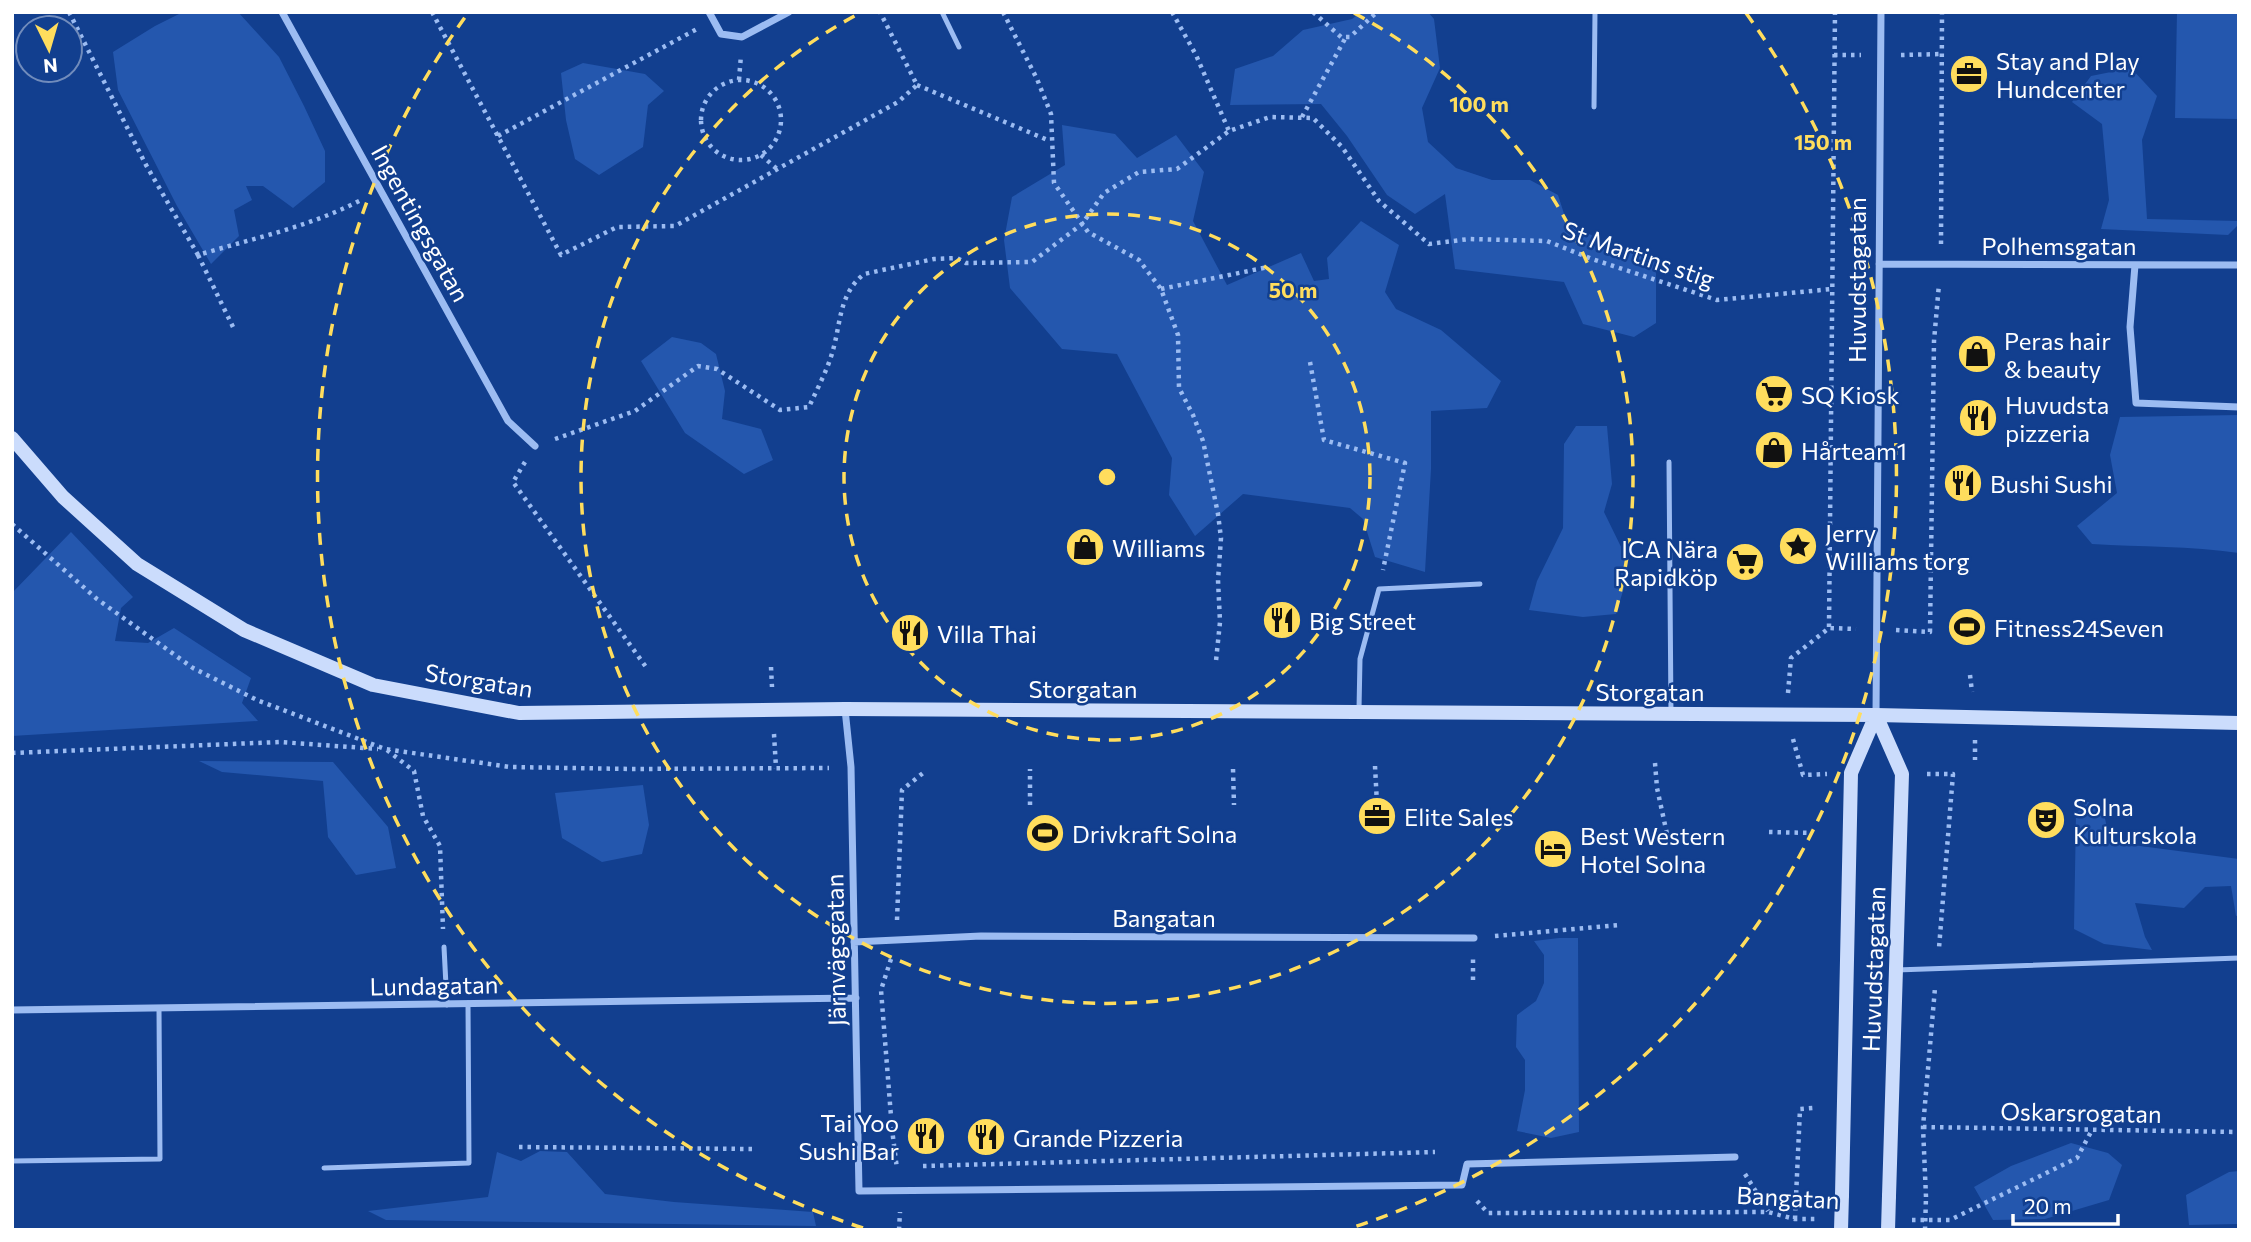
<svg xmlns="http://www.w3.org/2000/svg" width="2251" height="1242" font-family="Commissioner,sans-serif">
<rect width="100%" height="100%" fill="#123f8f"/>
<!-- green -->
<path fill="#2457ae" d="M 183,12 L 238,12 L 279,57 L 304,106 L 325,151 L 325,182 L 293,208 L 263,186 L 246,186 L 252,200 L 234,210 L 239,236 L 211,264 L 177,206 L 118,90 L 113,52 L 155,26 Z
M 1361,12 L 1428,12 L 1434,19 L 1440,68 L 1422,108 L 1428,142 L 1456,168 L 1492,180 L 1530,180 L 1558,195 L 1567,223 L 1599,239 L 1656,262 L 1656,323 L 1634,337 L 1583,324 L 1564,282 L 1455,269 L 1445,194 L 1415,214 L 1387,195 L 1347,136 L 1321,104 L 1230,105 L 1235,69 L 1273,56 L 1303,30 L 1352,19 Z
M 2177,12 L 2239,12 L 2239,119 L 2175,118 Z
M 583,63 L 645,74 L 664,91 L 648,105 L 643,147 L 599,175 L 575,159 L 566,120 L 561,73 Z
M 2131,68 L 2157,96 L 2142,140 L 2147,219 L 2239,221 L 2239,224 L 2228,235 L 2101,229 L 2109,200 L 2102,124 L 2072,102 L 2091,76 Z
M 1062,125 L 1115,134 L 1137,158 L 1176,135 L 1204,172 L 1193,221 L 1227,285 L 1301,253 L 1314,281 L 1329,279 L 1327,258 L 1361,221 L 1399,245 L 1385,292 L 1396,309 L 1441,330 L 1501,381 L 1487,408 L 1431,411 L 1431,469 L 1425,572 L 1375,557 L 1363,519 L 1350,508 L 1243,494 L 1195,536 L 1169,495 L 1172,458 L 1117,354 L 1062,349 L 1010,288 L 1004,240 L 1012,197 L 1065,165 Z
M 672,337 L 701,343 L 716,354 L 725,391 L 722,419 L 761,429 L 773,460 L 744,474 L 685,433 L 641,361 Z
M 2239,415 L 2239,553 C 2190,546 2141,547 2092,544 L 2077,526 L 2117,493 L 2110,455 L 2120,417 Z
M 1576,426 L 1607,426 L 1612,484 L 1604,512 L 1624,553 L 1626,581 L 1616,614 L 1583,617 L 1529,610 L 1537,581 L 1563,528 L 1564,444 Z
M 71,532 L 133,597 L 121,608 L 115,641 L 148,643 L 174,628 L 251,678 L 242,703 L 258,721 L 12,736 L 12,593 Z
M 199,761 L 333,762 L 388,827 L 396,868 L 356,875 L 328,837 L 323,781 L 222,772 Z
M 643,785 L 649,825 L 642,854 L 602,862 L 562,838 L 555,793 Z
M 2086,801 L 2103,809 L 2110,842 L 2239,859 L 2239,915 L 2236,916 L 2231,886 L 2205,887 L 2184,908 L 2135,903 L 2145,937 L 2152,950 L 2104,944 L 2074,929 L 2076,814 Z
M 1559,938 L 1578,938 L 1579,1132 L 1551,1138 L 1517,1131 L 1525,1090 L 1525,1060 L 1516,1047 L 1517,1015 L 1536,1001 L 1544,983 L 1544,955 L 1534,941 Z
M 2071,1143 L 2108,1153 L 2122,1165 L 2109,1200 L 2045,1219 L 1993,1220 L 1974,1187 L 2011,1166 Z
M 540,1151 L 567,1152 L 605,1194 L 674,1202 L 813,1212 L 816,1226 L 386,1220 L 368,1211 L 488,1197 L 497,1152 L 521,1161 Z
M 2239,1171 L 2239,1224 L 2189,1225 L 2186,1195 L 2229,1172 Z"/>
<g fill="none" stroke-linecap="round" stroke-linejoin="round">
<!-- path -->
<path stroke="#9cbcf2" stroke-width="4.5" stroke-dasharray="3.5 5" stroke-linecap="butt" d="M 69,12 L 146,165 L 198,255 C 254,238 309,227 361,200
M 432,12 L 561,255 L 617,227 L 675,226 L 898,102 L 917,85 L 880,12
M 1003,12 L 1037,79 L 1051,114 L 1054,183 L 1088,232 L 1139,260 L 1161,289 L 1178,335 L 1179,388 L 1193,415 L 1203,441 L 1218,514 L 1221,538 L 1218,580 L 1220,622 L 1216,661
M 1172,12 L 1196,55 L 1229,131
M 1313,12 L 1341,37 L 1350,37 L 1377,12
M 1834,55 L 1861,55
M 1901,55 L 1942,54
M 739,80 L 741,55
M701 120a40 40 0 1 1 80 0a40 40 0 1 1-80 0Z
M 917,85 L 1050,141
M 1302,117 L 1346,37
M 498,136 L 697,29
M 761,155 L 777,169
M 1941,244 L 1942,12
M 198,255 L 233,327
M 1161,289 L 1268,267
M 1310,362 L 1324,440 L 1405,463 L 1383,570
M 555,439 L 635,411 L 698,366 L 717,369 L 780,410 L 809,407 C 817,389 828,369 833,350 C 841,322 839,294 864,274 L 934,259 L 957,258 L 966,263 L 1032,262 L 1082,224 L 1104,193 L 1139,172 L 1177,169 L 1229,131 L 1270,117 L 1313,118 L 1342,147 L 1379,201 L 1429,244 L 1469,239 L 1547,241 L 1592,259 L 1717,300 L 1832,289
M 525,462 L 513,482 L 646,667
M 12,524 L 97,599 L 193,668 L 257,700 L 385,749 L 510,767 L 632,769 L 829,768
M 1829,627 L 1835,12
M 1896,630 L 1930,632 L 1934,341 L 1939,284
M 771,667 L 772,687
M 1970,675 L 1972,692
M 1788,693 L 1791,658 L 1829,628 L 1856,629
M 774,734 L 776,768
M 1793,739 L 1803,775 L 1827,774
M 1975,740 L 1975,760
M 387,750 L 414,771 L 423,816 L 440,846 L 443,929
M 12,753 L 280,742 L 378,749
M 1655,763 L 1657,788 L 1667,834
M 1375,766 L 1377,804
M 1233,769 L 1234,805
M 1927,774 L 1953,774 L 1939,948
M 1030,805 L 1030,769
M 1769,832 L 1812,833
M 897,920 L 902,790 L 923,773
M 1495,936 L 1619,925
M 891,959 L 881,990 L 892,1129 L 897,1169
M 1473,980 L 1473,957
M 1923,1127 L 2239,1132
M 519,1147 L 754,1149
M 923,1166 L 1435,1152
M 1745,1174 L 1768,1211
M 1926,1197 L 1923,1127 L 1935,988
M 1477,1201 L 1488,1213 L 1768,1212 L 1795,1219 L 1819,1219
M 1795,1219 L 1800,1109 L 1813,1108
M 1912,1220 L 1950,1220 L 2077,1158 L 2092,1130
M 899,1230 L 900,1212"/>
<!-- lane -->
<path stroke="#9cbcf2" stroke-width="5" d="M 942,12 L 959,47
M 1594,107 L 1595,12
M 1669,462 L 1671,714
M 1359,709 L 1360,659 L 1379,589 L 1480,584
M 444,947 L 447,1005
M 1896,970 L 2239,958
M 12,1161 L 160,1159 L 159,1008
M 324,1168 L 469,1163 L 468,1003"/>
<!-- street -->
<path stroke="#9cbcf2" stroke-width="7" d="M 282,12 L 508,421 L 535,446
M 709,12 L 721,34 L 742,37 L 789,12
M 1879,264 L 2239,265
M 2135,265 L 2130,327 L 2136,403 L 2239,407
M 845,709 L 851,767 L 859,1191 L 1462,1185 L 1467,1164 L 1735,1157
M 1876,715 L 1881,12
M 854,942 L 981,936 L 1474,938
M 12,1010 L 856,998"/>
<!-- secondary -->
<path stroke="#cbdcfc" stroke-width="14" d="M 12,438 L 63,497 L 137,564 L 244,630 L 373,685 L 519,713 L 845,709 L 1876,715 L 2239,723
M 1876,715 L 1902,774 L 1889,1196
M 1842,1195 L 1851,773 L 1876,715"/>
<!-- path-bridge -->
<path stroke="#9cbcf2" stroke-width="4.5" stroke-dasharray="3.5 5" stroke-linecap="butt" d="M 1925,1230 L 1926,1197"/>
<!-- secondary-bridge -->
<path stroke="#cbdcfc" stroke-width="14" d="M 1841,1230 L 1842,1195
M 1888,1230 L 1889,1196"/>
</g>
<!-- distance rings -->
<g fill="none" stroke="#ffdd5d" stroke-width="3.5" stroke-dasharray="12 9">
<circle cx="1107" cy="477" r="263"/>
<path d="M1354 13A526 526 0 1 1 860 13"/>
<path d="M863 1228A790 790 0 0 1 468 13M1746 13A790 790 0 0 1 1351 1228"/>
</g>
<!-- icons -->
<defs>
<g id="office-disc" transform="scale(2.0125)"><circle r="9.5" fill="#ffdd5d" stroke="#123f8f"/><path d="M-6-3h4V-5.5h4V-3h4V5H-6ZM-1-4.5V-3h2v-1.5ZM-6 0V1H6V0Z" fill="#111"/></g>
<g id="shop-disc" transform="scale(2.0125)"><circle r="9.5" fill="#ffdd5d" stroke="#123f8f"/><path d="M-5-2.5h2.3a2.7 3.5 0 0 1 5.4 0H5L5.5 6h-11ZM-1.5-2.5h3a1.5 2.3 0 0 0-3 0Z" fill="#111"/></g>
<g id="supermarket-disc" transform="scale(2.0125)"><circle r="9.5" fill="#ffdd5d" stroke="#123f8f"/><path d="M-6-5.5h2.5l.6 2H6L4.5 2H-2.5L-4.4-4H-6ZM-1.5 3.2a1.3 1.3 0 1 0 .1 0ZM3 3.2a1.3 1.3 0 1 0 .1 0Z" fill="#111"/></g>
<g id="restaurant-disc" transform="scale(2.0125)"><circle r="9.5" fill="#ffdd5d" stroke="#123f8f"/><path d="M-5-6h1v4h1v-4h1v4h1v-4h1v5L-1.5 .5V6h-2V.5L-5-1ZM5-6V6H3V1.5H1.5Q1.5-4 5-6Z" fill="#111"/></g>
<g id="sight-disc" transform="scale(2.0125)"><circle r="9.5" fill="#ffdd5d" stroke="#123f8f"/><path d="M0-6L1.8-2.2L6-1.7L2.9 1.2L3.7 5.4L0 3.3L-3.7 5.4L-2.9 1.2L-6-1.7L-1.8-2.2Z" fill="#111"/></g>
<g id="stadium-disc" transform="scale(2.0125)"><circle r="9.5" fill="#ffdd5d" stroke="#123f8f"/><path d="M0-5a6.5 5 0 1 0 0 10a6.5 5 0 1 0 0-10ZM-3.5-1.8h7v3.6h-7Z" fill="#111"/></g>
<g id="theatre-disc" transform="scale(2.0125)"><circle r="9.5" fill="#ffdd5d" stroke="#123f8f"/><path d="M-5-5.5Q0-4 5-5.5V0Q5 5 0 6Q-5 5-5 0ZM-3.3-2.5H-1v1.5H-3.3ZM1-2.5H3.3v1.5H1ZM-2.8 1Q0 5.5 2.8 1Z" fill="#111"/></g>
<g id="hotel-disc" transform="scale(2.0125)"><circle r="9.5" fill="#ffdd5d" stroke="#123f8f"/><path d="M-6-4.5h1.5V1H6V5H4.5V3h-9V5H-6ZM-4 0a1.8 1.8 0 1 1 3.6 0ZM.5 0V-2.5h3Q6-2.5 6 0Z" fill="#111"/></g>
</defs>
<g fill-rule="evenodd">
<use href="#office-disc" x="1969" y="74"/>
<use href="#shop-disc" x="1977" y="354"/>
<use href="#supermarket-disc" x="1774" y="394"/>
<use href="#restaurant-disc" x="1978" y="418"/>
<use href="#shop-disc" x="1774" y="450"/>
<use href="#restaurant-disc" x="1963" y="483"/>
<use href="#sight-disc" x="1798" y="546"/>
<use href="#shop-disc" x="1085" y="547"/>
<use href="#supermarket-disc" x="1745" y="562"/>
<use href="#restaurant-disc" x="1282" y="620"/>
<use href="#stadium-disc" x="1967" y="627"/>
<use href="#restaurant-disc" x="910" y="633"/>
<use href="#office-disc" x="1377" y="816"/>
<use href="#theatre-disc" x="2046" y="820"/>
<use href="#stadium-disc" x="1045" y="833"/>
<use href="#hotel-disc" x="1553" y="849"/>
<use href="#restaurant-disc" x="926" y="1136"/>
<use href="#restaurant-disc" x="986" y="1137"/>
</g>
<g text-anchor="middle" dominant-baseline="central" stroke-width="5" stroke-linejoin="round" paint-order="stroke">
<!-- poi labels -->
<g font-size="24" fill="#fff" stroke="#123f8f" text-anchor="start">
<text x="1996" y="60">Stay and Play<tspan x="1996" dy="28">Hundcenter</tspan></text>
<text x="2004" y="340">Peras hair<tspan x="2004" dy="28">&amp; beauty</tspan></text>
<text x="1801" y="394">SQ Kiosk</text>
<text x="2005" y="404">Huvudsta<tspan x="2005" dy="28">pizzeria</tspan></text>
<text x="1801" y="450">Hårteam1</text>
<text x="1990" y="483">Bushi Sushi</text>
<text x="1825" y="532">Jerry<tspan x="1825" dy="28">Williams torg</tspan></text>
<text x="1112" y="547">Williams</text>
<text x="1718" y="548" text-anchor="end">ICA Nära<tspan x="1718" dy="28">Rapidköp</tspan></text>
<text x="1309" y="620">Big Street</text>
<text x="1994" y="627">Fitness24Seven</text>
<text x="937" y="633">Villa Thai</text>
<text x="2073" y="806">Solna<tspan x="2073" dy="28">Kulturskola</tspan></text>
<text x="1404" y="816">Elite Sales</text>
<text x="1072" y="833">Drivkraft Solna</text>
<text x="1580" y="835">Best Western<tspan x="1580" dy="28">Hotel Solna</tspan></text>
<text x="899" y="1122" text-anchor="end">Tai Yoo<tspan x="899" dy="28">Sushi Bar</tspan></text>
<text x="1013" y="1137">Grande Pizzeria</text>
</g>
<!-- street labels -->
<g font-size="24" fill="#fff" stroke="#123f8f">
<text transform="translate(421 223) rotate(61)">Ingentingsgatan</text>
<text x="2059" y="245">Polhemsgatan</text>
<text transform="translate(1639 254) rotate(19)">St Martins stig</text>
<text transform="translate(1856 280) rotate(-90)">Huvudstagatan</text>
<text transform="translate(479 680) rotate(9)">Storgatan</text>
<text x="1083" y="688">Storgatan</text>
<text x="1650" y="691">Storgatan</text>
<text x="1164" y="917">Bangatan</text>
<text transform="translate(835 950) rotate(-91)">Järnvägsgatan</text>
<text transform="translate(1873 969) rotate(-88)">Huvudstagatan</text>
<text transform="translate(434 985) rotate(-1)">Lundagatan</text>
<text transform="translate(2081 1112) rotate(1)">Oskarsrogatan</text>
<text transform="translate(1788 1197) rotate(3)">Bangatan</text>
</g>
</g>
<circle cx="1107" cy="477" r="10" fill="#ffdd5d" stroke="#123f8f" stroke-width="3.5"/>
<g font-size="21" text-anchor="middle" font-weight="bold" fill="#ffdd5d" stroke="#123f8f" stroke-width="5" stroke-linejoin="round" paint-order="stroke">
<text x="1479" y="112">100 m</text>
<text x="1823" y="150">150 m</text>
<text x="1293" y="298">50 m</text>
</g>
<!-- border -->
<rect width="2251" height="1242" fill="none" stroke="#ffffff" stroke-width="28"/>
<!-- north arrow -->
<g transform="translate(49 49) rotate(175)"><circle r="33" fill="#123f8f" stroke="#718cbc" stroke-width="2"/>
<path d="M0-5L12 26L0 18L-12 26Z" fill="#ffdd5d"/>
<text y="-10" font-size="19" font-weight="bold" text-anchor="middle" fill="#ffffff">N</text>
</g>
<!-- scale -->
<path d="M2013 1214v10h105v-10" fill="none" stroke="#ffffff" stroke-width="3.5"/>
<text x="2024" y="1214" font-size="21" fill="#ffffff" stroke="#123f8f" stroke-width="5" paint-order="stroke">20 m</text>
</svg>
